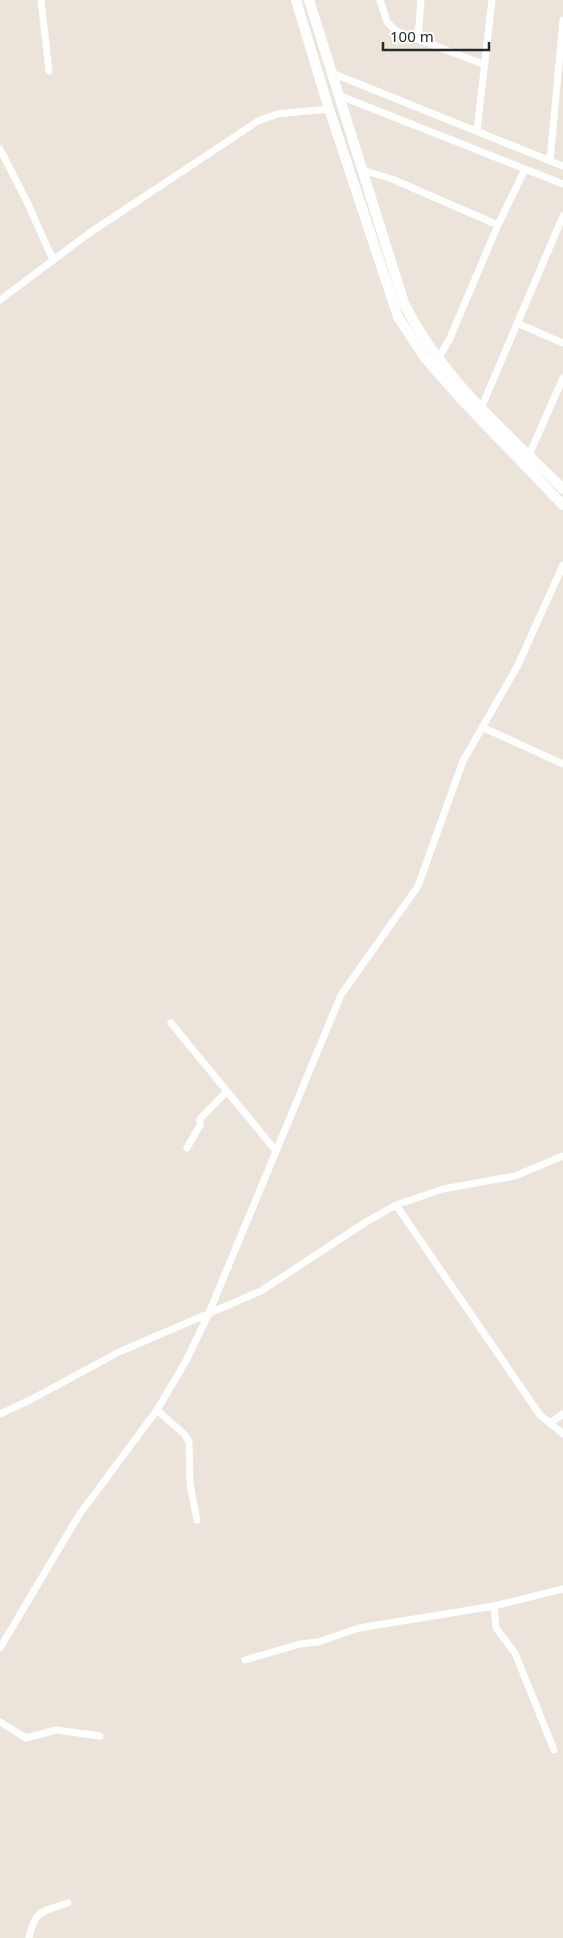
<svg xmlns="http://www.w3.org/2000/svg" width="563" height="1938" font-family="'Noto Sans',sans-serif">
<rect width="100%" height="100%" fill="#ece4db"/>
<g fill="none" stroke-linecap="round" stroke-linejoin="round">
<!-- street -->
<path stroke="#fff" stroke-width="7" d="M 41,0 L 49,71
M 380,0 L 387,22 L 396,31 L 483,64
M 418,39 L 421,0
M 332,73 L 563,166
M 338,95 L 563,184
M 477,131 L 492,0
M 0,149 L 28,204 L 53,260
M 550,161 L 563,20
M 362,170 L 392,179 L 498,225
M 0,300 L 88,234 L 258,121 L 277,114 L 329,109
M 517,323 L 563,343
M 439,358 L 450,338 L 498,225 L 525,169
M 482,406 L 563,216
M 529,455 L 563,378
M 482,727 L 563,764
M 171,1023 L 276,1151
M 187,1148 L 200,1125 L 200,1119 L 227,1091
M 396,1205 L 540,1415 L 563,1434
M 157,1410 L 185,1435 L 189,1442 L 190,1484 L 197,1520
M 0,1414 L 32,1399 L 119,1352 L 261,1291 L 366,1222 L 396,1205 L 443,1189 L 515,1176 L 563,1156
M 550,1423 L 563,1414
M 494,1606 L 496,1628 L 515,1653 L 554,1750
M 0,1648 L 79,1515 L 157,1410 L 186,1361 L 208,1315 L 341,995 L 418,886 L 463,761 L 518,665 L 563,565
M 245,1660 L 300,1644 L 318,1642 L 359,1628 L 494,1606 L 563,1589
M 0,1722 L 26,1738 L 56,1730 L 100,1736
M 29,1938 C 35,1909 42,1912 68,1903"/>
<!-- secondary -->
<path stroke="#fff" stroke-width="10" d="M 296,0 L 329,109 L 398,317 L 425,358 L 461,399 L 563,505
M 309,0 L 404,303 C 440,377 506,432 563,489"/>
</g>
<!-- scale -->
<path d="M383 42v8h106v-8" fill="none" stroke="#292929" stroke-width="2.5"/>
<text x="390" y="42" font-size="15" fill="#292929" stroke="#ffffff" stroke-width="4" paint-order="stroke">100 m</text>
</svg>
